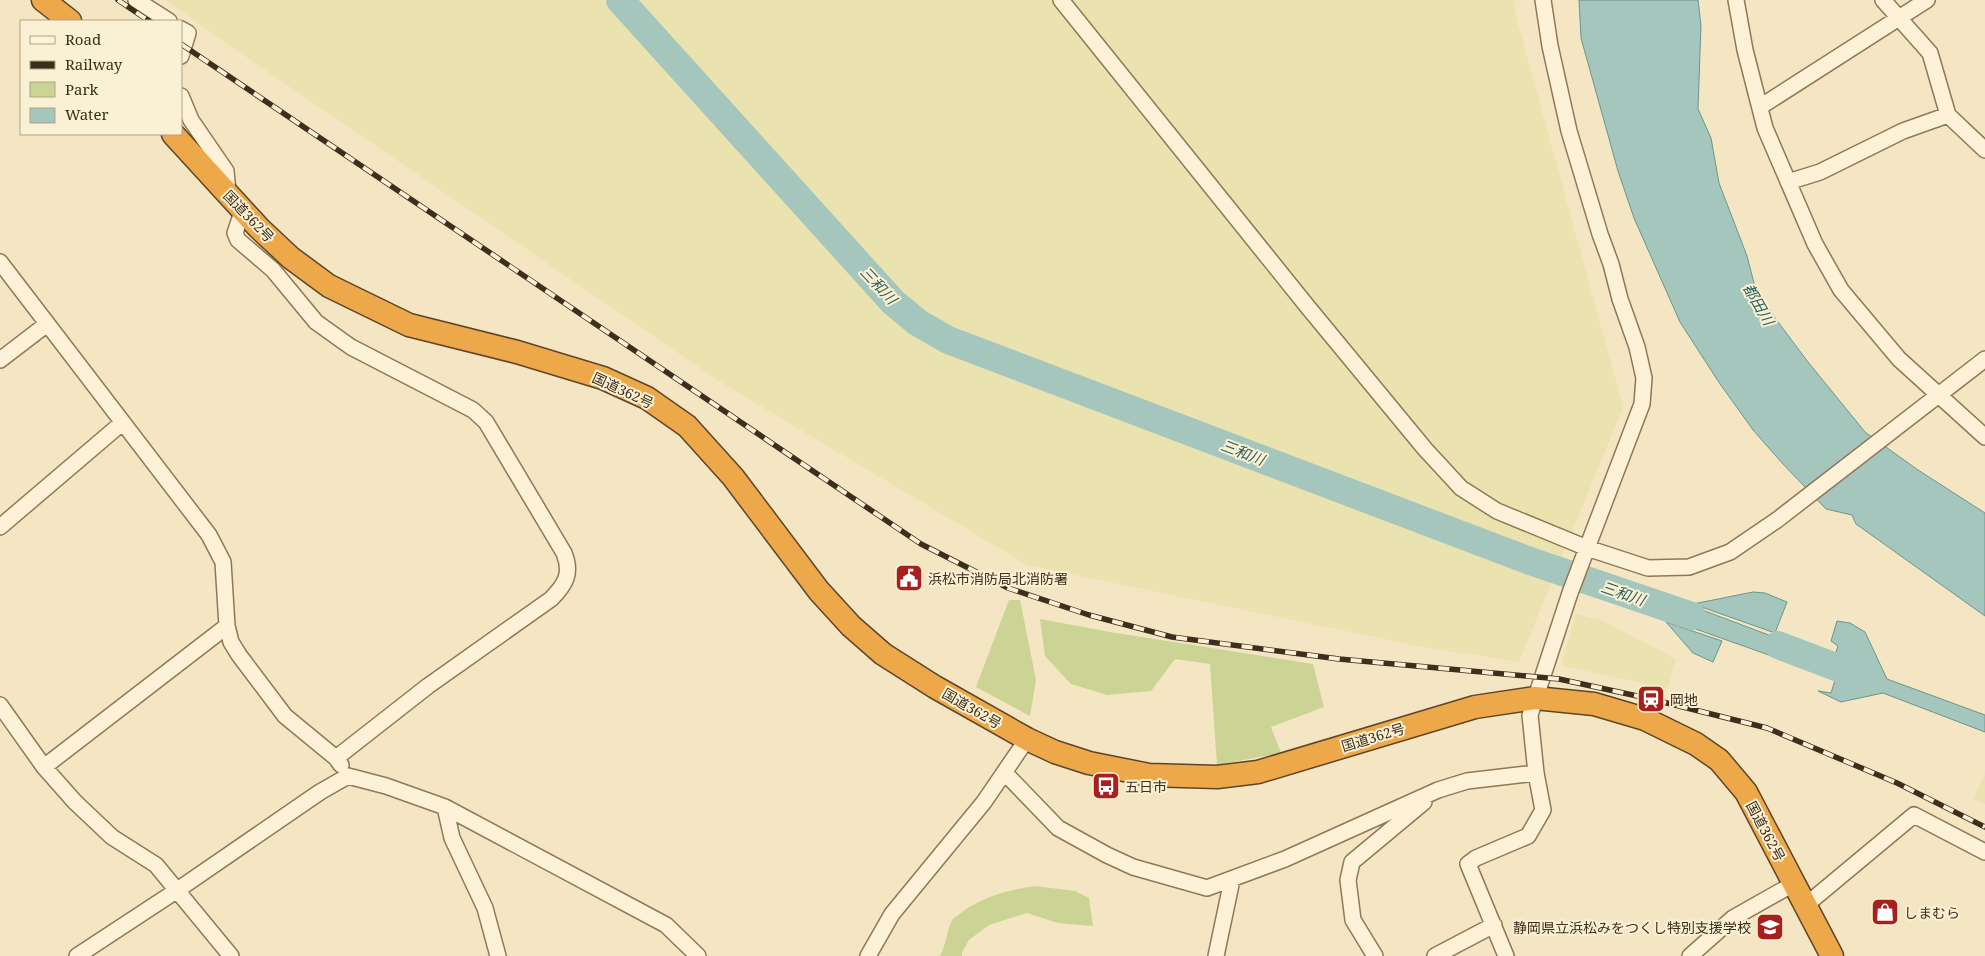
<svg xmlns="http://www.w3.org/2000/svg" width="1985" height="956" font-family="'Noto Serif','Noto Sans JP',serif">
<rect width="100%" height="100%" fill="#f4e6c2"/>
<!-- farmland -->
<path fill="#eae2af" d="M 166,0 L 1514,0 L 1516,16 L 1623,407 L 1519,662 L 1418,646 L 1027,565 L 719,381 L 220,39 Z
M 1576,614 L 1603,621 L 1676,659 L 1667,689 L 1561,665 Z
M 1984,775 L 1985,776 L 1985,804 L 1973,799 Z"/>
<!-- green -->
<path fill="#cbd395" d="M 1009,600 L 1020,600 L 1036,680 L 1030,716 L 976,687 Z
M 1040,619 L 1110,632 L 1313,664 L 1324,707 L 1271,727 L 1281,753 L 1217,765 L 1210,664 L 1175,659 L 1151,691 L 1107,695 L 1071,684 L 1045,656 Z
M 1035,886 L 1075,891 L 1089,898 L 1093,926 L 1058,923 L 1027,913 L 989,925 L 969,940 L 962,952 L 962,956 L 940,956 C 946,946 948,925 953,919 C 955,917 960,914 962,912 C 985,896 1008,890 1035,886 Z"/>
<!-- water -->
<path fill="#a5c6bd" stroke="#6a968c" d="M 1579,0 L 1698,0 L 1701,25 L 1698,109 L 1711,138 L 1719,183 L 1747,256 L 1754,283 L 1775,318 L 1808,362 L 1865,432 L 1918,470 L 1985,513 L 1985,616 L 1856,524 L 1852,515 L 1826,509 L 1783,464 L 1753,430 L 1718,381 L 1680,322 L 1634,218 L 1618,171 L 1581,38 Z
M 1753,592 L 1765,593 L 1787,602 L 1775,633 L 1693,604 Z
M 1643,599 L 1670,608 L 1689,605 L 1806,649 L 1809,647 L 1815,649 L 1808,669 L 1662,617 Z
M 1837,621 L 1850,623 L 1865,632 L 1887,679 L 1985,715 L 1985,732 L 1883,693 L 1841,702 L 1818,691 L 1831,693 L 1835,680 L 1823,675 L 1829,657 L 1834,658 L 1838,646 L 1831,641 Z
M 1666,622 L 1722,641 L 1713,662 L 1693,653 Z"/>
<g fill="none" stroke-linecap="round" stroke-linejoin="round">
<!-- river -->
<path stroke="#a5c6bd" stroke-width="28" d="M 620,0 L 893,302 L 917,322 L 948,340 L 1530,561 L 1692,616
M 1778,645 L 1862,677"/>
<!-- minor casing -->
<g stroke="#917756" stroke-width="18">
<path id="minor" d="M 136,0 L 169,21
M 1061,0 L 1307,306 L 1425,449 L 1461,488 L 1497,511 L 1587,548 L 1570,593 L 1530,715 L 1536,773 L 1543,810 L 1528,836 L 1476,858 L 1468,864 L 1506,956
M 1543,0 L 1550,46 L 1569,131 L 1600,234 L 1611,264 L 1620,299 L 1637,347 L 1644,378 L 1642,404 L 1587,548 L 1648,568 L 1689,567 L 1730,552 L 1777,520 L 1985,359
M 1736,0 L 1745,50 L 1765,128 L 1815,244 L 1841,290 L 1899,359 L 1985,437
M 1883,0 L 1930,53 L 1948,115 L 1985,150
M 181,29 L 188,33 L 181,56
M 181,96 L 191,120 L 226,171 L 228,193
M 1760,107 L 1927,0
M 1788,182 L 1820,172 L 1903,131 L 1948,115
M 244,211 L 240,218 L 235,233 L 238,240 L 273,270 L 316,322 L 351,347 L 473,410 L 486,422 L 564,553 C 572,573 566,584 551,599 L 428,686 L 336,758
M 0,262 L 209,535 L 223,562 L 227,626 L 231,642 L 239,655 L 285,716 L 336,758 L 341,765
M 0,360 L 47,324
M 0,527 L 122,423
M 0,705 L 44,767 L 75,802 L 112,837 L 156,865 L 231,956
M 44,767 L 227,626
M 1005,773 L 1058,828 L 1107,855 L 1133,867 L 1207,888 L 1285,859 L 1438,790 L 1467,781 L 1536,773
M 445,807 L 452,838 L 485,908 L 498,956
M 1806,905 L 1914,815 L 1985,852
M 77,956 L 176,891 L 320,792 L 348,776 L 386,786 L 445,807 L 666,925 L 698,956
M 868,956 L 892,914 L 984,802 L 1027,739
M 1216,956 L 1232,880
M 1375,956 L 1353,920 L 1348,880 L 1352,862 L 1424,802
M 1435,956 L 1494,925
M 1690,956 L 1733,918 L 1795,883"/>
</g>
<!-- highway casing -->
<g stroke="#5e442b" stroke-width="25">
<path id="highway" d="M 43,0 L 70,21
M 173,134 L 259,228 L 291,258 L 329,286 L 409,325 L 517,352 L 603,378 L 647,398 L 687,426 L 733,477 L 819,591 L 851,626 L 883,654 L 935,687 L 1027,739 L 1055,752 L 1089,763 L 1149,775 L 1217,777 L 1258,772 L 1475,707 L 1535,698 L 1594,704 L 1645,719 L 1696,744 L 1719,760 L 1746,792 L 1832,956"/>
</g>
<!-- minor -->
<use href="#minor" stroke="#fdf2d7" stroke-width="15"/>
<!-- highway -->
<use href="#highway" stroke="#eda949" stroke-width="22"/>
<!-- rail casing -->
<g stroke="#3e2e1d" stroke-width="5.5">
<path id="rail" d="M 118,0 L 149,21
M 181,44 L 921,544 L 1008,588 L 1089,615 L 1172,637 L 1339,659 L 1559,679 L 1651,699 L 1767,728 L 1897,783 L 1985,827"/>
</g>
<!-- rail -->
<use href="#rail" stroke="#faf0d3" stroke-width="4" stroke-dasharray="11" stroke-linecap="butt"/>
</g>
<!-- icons -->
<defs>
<g id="civic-square" transform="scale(1.4375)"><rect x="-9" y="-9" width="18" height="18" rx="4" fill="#a8201e" stroke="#faf0d3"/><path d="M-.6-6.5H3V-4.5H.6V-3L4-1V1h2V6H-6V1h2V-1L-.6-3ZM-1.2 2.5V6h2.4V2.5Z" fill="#fff"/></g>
<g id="station-square" transform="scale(1.4375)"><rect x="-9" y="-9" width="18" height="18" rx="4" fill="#a8201e" stroke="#faf0d3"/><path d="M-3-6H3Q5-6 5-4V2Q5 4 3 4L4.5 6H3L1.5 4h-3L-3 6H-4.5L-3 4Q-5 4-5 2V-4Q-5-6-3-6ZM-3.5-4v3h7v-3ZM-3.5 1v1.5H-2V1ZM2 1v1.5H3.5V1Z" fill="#fff"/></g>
<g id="bus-square" transform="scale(1.4375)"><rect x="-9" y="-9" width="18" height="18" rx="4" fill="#a8201e" stroke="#faf0d3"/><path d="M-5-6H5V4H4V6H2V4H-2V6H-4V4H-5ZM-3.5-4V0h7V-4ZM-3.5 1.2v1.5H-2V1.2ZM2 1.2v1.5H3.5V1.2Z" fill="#fff"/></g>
<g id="shop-square" transform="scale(1.4375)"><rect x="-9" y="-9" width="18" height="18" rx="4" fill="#a8201e" stroke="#faf0d3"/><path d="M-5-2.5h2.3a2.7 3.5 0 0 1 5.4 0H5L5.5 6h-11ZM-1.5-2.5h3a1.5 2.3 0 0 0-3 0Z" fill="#fff"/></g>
<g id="school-square" transform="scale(1.4375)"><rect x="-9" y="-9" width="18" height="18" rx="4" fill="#a8201e" stroke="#faf0d3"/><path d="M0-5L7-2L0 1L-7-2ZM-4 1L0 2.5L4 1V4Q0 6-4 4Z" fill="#fff"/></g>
</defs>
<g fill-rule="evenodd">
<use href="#civic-square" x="909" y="578"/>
<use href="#station-square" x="1651" y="699"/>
<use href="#bus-square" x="1106" y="786"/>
<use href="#shop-square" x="1885" y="912"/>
<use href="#school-square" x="1770" y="927"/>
</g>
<g text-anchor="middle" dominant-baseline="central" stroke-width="4" stroke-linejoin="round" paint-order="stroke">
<!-- street labels -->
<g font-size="14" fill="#3e2e1d" stroke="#faf0d3">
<text transform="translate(249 216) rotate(46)">国道362号</text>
<text transform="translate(623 390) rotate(25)">国道362号</text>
<text transform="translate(972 708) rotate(30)">国道362号</text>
<text transform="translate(1373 737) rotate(-17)">国道362号</text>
<text transform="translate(1766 831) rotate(62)">国道362号</text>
</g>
<!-- poi labels -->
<g font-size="14" fill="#3e2e1d" stroke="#faf0d3" text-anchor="start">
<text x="928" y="578">浜松市消防局北消防署</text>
<text x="1670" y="699">岡地</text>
<text x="1125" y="786">五日市</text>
<text x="1904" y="912">しまむら</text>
<text x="1751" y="927" text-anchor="end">静岡県立浜松みをつくし特別支援学校</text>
</g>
<!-- water labels -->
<g font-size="15" font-style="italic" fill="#2a605e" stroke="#faf0d3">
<text transform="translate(879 285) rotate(47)">三和川</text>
<text transform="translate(1759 304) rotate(60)">都田川</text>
<text transform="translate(1243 452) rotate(21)">三和川</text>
<text transform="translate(1623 593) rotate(19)">三和川</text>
</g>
</g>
<!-- legend -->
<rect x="20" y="20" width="162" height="115" fill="#faf0d3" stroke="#afa28a"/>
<rect x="30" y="36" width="25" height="8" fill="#fdf2d7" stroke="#afa28a"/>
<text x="65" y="45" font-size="15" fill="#3e2e1d">Road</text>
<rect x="30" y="61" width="25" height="8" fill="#3e2e1d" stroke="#afa28a"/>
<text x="65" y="70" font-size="15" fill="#3e2e1d">Railway</text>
<rect x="30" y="82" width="25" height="15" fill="#cbd395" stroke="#afa28a"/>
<text x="65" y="95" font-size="15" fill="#3e2e1d">Park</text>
<rect x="30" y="108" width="25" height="15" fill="#a5c6bd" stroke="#afa28a"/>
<text x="65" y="120" font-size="15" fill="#3e2e1d">Water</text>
</svg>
